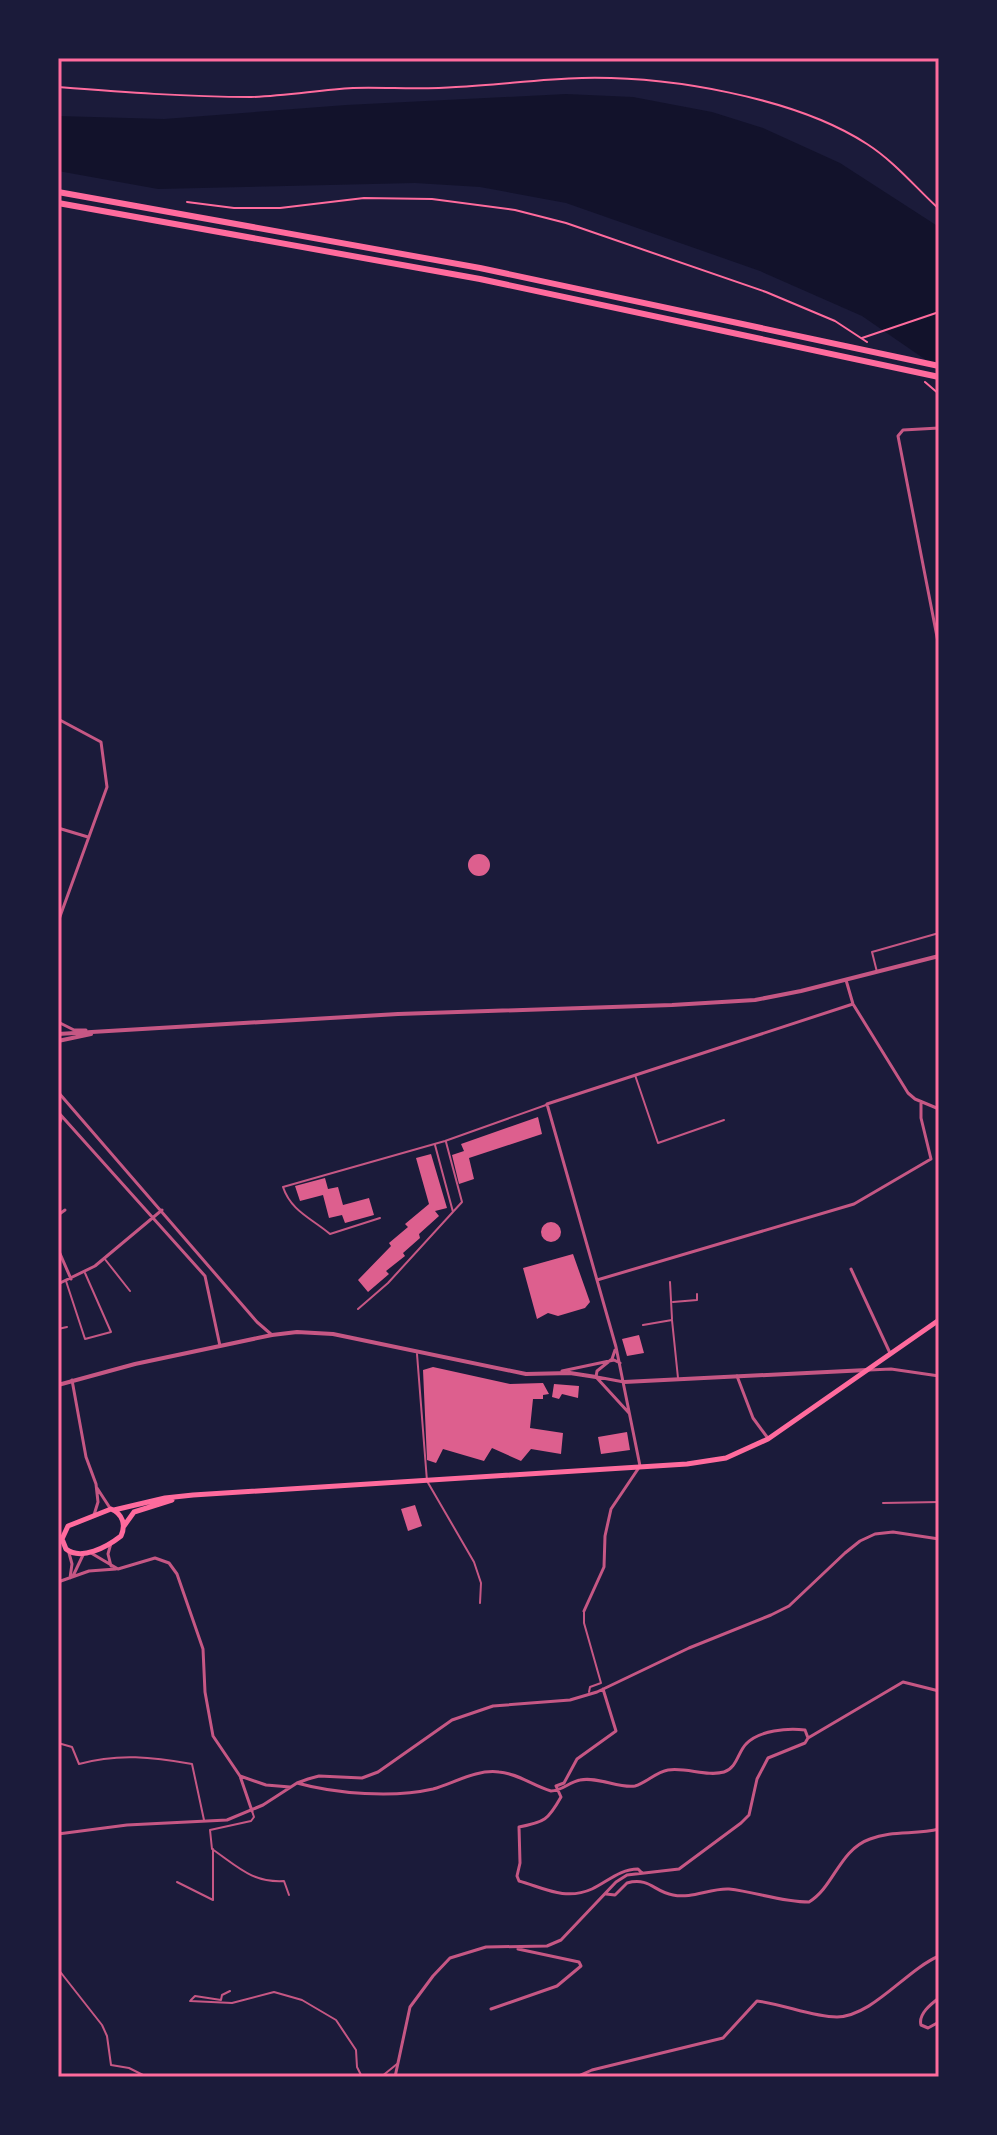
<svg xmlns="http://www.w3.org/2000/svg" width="997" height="2135" font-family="'Varela Round',sans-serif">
<rect width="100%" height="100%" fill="#1b1b3a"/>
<!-- water -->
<path fill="#12122b" d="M 566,94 L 633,97 L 712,112 L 763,128 L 840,163 L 939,227 L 939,369 L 862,316 L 760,271 L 566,203 L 480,187 L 415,183 L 158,189 L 58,171 L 58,116 L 164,119 L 346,105 Z"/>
<!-- building -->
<path fill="#dd5f8e" d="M468 865a11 11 0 1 1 22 0a11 11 0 1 1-22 0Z
M 538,1117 L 542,1134 L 469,1158 L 474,1179 L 459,1184 L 452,1155 L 464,1151 L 461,1144 Z
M 431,1154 L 447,1208 L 435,1211 L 439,1216 L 419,1234 L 420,1238 L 403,1253 L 405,1256 L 386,1271 L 389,1274 L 368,1292 L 358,1280 L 391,1246 L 389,1243 L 408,1227 L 405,1224 L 429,1204 L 416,1158 Z
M 325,1178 L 328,1189 L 338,1187 L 343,1205 L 369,1198 L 374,1215 L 345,1223 L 342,1215 L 329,1218 L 323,1195 L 300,1201 L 295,1186 Z
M541 1232a10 10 0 1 1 20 0a10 10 0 1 1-20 0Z
M 573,1254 L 590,1302 L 585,1308 L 558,1316 L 548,1313 L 537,1319 L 523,1268 Z
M 639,1335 L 644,1353 L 627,1356 L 622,1339 Z
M 433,1367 L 510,1384 L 543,1383 L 549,1394 L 543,1395 L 543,1399 L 533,1399 L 530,1428 L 563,1433 L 561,1454 L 531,1449 L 521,1461 L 492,1448 L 484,1461 L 443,1449 L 436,1463 L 427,1460 L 423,1370 Z
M 554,1384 L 579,1386 L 578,1398 L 562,1394 L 559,1399 L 552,1397 Z
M 627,1432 L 630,1450 L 601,1454 L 598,1437 Z
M 415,1505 L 422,1526 L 408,1531 L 401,1509 Z"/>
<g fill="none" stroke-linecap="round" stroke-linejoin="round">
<!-- path -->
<path stroke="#ff6b9d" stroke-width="2" d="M 58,87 C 122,92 186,97 251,97 C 285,96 319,90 353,88 C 387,87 422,90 456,87 C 498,85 540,79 582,78 C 667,76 795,97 867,144 C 895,162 915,187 939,209
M 187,202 L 234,208 L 280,208 L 364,198 L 432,199 L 515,210 L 566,223 L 766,292 L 835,321 L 867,342
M 862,338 L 939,312
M 925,382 L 939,394"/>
<!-- service -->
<path stroke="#c65784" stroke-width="2" d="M 877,972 L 872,952 L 939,933
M 635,1075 L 658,1143 L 724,1120
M 58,1128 L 62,1118
M 435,1145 L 453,1212
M 380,1218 L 330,1234 C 311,1218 291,1211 283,1187 L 445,1141 L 546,1105
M 104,1258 L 130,1291
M 66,1281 L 85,1339 L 111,1332 L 85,1273
M 670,1282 L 672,1319
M 673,1302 L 697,1300 L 697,1294
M 358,1309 L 388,1283 L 462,1202 L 446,1142
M 643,1325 L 672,1320 L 678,1378
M 58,1329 L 67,1327
M 417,1354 L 427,1481 L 474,1562 L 481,1583 L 480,1603
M 883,1503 L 939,1502
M 584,1612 L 584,1623 L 601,1683 L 590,1687 L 589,1692
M 58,1743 L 72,1747 L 79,1764 C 118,1753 153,1757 192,1764 L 204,1820
M 252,1811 L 254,1817 L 251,1821 L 210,1830 L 212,1849 C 237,1866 252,1883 284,1881 L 289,1895
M 177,1882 L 213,1900 L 213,1849
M 58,1969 L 102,2025 L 107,2036 L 111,2065 L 129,2068 L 147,2077
M 191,2000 L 195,1996 L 221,2000 L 222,1995 L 230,1991
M 190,2001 L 232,2003 L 274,1992 L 302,2000 L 336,2020 L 356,2050 L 357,2067 L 362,2077
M 381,2077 L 397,2064"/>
<!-- minor -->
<path stroke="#c65784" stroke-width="3" d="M 939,428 L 903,430 L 898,436 L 939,647
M 58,719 L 101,742 L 107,787 L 58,922
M 58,828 L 88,837
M 846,980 L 853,1004 L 908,1093 L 915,1099 L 939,1109
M 58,1022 L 74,1030 L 86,1030
M 58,1092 L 257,1322 L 272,1335
M 58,1112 L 205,1276 L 220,1346
M 58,1215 L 65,1210
M 58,1249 L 71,1279
M 851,1269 L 890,1353
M 597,1280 L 854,1204 L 931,1159 L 921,1118 L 921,1102
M 58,1284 L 95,1266 L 162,1210
M 869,1370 L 891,1369 L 939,1376
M 562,1371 L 614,1360 L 620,1363
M 737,1376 L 753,1418 L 767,1437
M 596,1377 L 629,1413
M 596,1377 L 597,1371 L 612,1359 L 615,1350
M 597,1377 L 624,1382
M 72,1380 L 86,1457 L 96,1484 L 98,1502 L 94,1515
M 97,1488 L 110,1508
M 69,1553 L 72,1564 L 70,1578
M 91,1553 L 118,1569 L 155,1558 L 169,1563 L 177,1574 L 203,1649 L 205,1692 L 213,1736 L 240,1776 L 252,1811
M 111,1566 L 108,1554 L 111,1543
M 73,1576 L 83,1555
M 58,1582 L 89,1571 L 116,1569
M 584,1611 L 604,1567 L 605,1536 L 611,1509 L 640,1466 L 616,1347 L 547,1104 L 853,1004
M 603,1689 L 616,1731 L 577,1759 L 564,1783 L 556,1786 L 561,1797 C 548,1820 545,1822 519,1827 L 520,1863 L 517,1876 L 519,1881 C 544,1888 565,1901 592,1889 C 607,1882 620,1869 638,1869 L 642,1873
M 808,1738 L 903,1682 L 939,1691
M 240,1776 L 266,1785 L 290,1787
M 297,1783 C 336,1794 394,1798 433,1789 C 454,1783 477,1769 499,1772 C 517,1773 533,1786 551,1791 C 562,1791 569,1782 580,1780 C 597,1776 620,1789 635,1786 C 646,1783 656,1772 668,1770 C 686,1767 707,1777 724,1772 C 737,1768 738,1752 746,1744 C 759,1730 788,1728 805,1730 L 808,1738 L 805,1743 L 768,1758 L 757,1779 L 749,1815 L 741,1823 L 679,1869 L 627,1875 L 616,1882 L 561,1940 L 547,1946 L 486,1947 L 450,1958 L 433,1976 L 410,2007 L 395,2077
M 58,1834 L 127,1825 L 227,1820 L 263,1805 L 297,1783 L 308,1779 L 319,1776 L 362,1778 L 378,1772 L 452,1720 L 493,1706 L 570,1700 L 597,1692 L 689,1648 L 771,1615 L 789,1606 L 845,1553 L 860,1541 L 875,1534 L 893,1532 L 939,1539
M 606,1894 L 615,1895 L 627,1883 C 650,1877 654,1892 673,1895 C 692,1899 710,1888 729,1889 C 756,1892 781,1902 809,1902 C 834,1887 839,1850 870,1839 C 892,1830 916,1835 939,1829
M 939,1998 C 931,2004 918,2014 921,2025 L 928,2028 L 939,2022
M 491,2009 L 557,1986 L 581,1966 L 579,1962 L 518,1949
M 576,2077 L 592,2070 L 723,2038 L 757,2001 C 784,2004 811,2017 837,2017 C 873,2016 906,1970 939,1956"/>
<!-- tertiary -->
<path stroke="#c65784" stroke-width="4" d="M 58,1034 L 398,1014 L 672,1005 L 755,1000 L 801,991 L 939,956
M 58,1041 L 91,1034
M 624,1382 L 867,1370
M 58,1385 L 135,1364 L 272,1335 L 297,1332 L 333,1334 L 526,1374 L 570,1373 L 596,1377"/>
<!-- primary -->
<path stroke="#ff6b9d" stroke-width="5" d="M 111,1509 C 123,1514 126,1525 121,1536 C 107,1547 81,1561 66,1549 L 62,1539 L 68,1526 Z
M 114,1510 L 165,1498 L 193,1495 L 687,1464 L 726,1458 L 768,1439 L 939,1320
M 124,1526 L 134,1512 L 172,1500"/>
<!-- motorway -->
<path stroke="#ff6b9d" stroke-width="6" d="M 58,192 L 480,268 L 939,366
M 58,203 L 480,279 L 939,377"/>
</g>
<!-- border -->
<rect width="997" height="2135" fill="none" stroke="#1b1b3a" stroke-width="120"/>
<rect x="60" y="60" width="877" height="2015" fill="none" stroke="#ff6b9d" stroke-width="3"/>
</svg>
